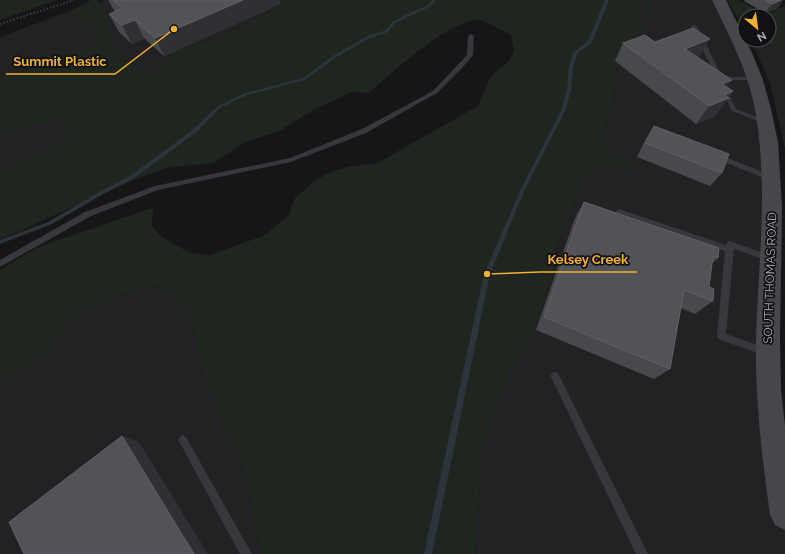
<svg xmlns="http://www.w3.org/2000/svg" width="785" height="554" font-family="Raleway,sans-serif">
<rect width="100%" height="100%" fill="#161618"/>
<!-- built -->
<path fill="#222225" d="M 105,0 L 287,0 L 261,16 L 221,36 L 173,51 L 156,72 L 147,73 L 125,59 L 114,40 L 112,29 L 107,15 L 101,9 L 99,3 Z
M 639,0 L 719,0 L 759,93 L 785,515 L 785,554 L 475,554 L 483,447 L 493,401 L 554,270 L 557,246 L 585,178 L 593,168 L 610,169 L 626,173 L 630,161 L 614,152 L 606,143 L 602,132 L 612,112 L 615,87 L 615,68 L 639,15 Z
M 70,11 L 79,19 L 92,26 L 98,35 L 88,49 L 0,77 L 0,37 Z
M 751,40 L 759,40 L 785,53 L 785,149 L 770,83 Z
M 63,119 L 68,136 L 58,147 L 0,170 L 0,138 L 26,127 Z
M 158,286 L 176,301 L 193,325 L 199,362 L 220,420 L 243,469 L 261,554 L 0,554 L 0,384 L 31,365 L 52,349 L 74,318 L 114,296 Z"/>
<!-- green -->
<path fill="#1e261f" d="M 0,0 L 57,0 L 0,20 Z
M 91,0 L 98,0 L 101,9 L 107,15 L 112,29 L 114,40 L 125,59 L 148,73 L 156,72 L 173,51 L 221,36 L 261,16 L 287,0 L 639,0 L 640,2 L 649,3 L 652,17 L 639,15 L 651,48 L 628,55 L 615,68 L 615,87 L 612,112 L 602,132 L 606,143 L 614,152 L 630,161 L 635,169 L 626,173 L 610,169 L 593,168 L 585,178 L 557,246 L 554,270 L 530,338 L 496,404 L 483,447 L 475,554 L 261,554 L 243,469 L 220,420 L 199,362 L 193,325 L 176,301 L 158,286 L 114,296 L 74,318 L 52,349 L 31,365 L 0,384 L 0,270 L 31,251 L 49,243 L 153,208 L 152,226 L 161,236 L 173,244 L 191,253 L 210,255 L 265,235 L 289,215 L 295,198 L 312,183 L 325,175 L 347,167 L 377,163 L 478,106 L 490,77 L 509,61 L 514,51 L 511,35 C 504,31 485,20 478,20 C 447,21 393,72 369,93 L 352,92 L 315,109 L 281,130 L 243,143 L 214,163 L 170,167 L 141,177 L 66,210 L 23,230 L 0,239 L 0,170 L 57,147 L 68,136 L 63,119 L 26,127 L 0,138 L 0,77 L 88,49 L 98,35 L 92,26 L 79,19 L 70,11 Z
M 727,0 L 738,0 L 766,15 L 785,6 L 785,53 L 759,40 L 769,40 L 769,16 L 745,16 L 745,29 Z"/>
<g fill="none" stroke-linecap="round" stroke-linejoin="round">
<!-- stream -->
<path fill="#2c353c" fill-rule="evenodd" d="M 432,0 L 436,0 L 430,7 L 395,23 L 388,32 L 368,39 L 335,58 L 305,80 L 247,95 L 220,108 L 194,134 L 134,178 L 105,193 L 52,224 L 0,244 L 0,240 L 48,222 L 101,191 L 130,176 L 190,132 L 218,106 L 245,93 L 303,78 L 333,56 L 366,37 L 386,30 L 393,21 L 428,5 Z
M 605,0 L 609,0 L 592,42 L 577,54 L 573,67 L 571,90 L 565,111 L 525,189 L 490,274 L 432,554 L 424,554 L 484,274 L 521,189 L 561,111 L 567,90 L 569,67 L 573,53 L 588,41 Z"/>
<!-- path -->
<path stroke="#3d3f44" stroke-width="2" stroke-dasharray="1.5 2" stroke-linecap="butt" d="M 0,24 L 74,0"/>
<!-- lane -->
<path fill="#37383d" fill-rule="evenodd" d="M 692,25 L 697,26 L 722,77 L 754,77 L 756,78 L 756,80 L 718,80 L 691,26 Z
M 471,34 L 474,36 L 473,55 L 462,68 L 437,93 L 366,133 L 291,162 L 158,190 L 91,216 L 0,267 L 0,260 L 85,212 L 155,186 L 290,158 L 362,129 L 433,91 L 467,55 L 468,36 Z
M 724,88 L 727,90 L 736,109 L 767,121 L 767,123 L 763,123 L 732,111 L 721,90 Z
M 716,155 L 720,155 L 773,176 L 774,178 L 771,181 L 769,180 L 716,159 Z
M 619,209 L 726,245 L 727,242 L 730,241 L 774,257 L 775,259 L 774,261 L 771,262 L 734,249 L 726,334 L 769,349 L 770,352 L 769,355 L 766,356 L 721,340 L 718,339 L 717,336 L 725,251 L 616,214 L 615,212 Z
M 555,372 L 558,373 L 648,554 L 636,554 L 552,379 L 550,376 L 552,373 Z
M 183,435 L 186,437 L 252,554 L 240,554 L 180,443 L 178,440 L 180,437 Z"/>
<!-- secondary -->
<path fill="#45474d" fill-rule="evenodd" d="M 712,0 L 726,0 L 752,53 L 763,80 L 771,109 L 778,142 L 782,207 L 780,338 L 781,389 L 785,426 L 785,530 L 775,525 L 770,515 C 762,457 755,399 756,340 C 758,263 769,187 755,110 C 748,71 729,35 712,0 Z"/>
</g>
<!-- wall -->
<path fill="#47494d" d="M 108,0 L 279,0 L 280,4 L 164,56 L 144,38 L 132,44 L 119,32 L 109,14 L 115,12 Z
M 745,0 L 783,0 L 777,9 L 765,13 L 744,1 Z
M 655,42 L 699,57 L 698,58 L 727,87 L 733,91 L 715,116 L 696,124 L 615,61 L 623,43 Z
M 654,126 L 722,173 L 710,186 L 637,157 L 646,139 Z
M 584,202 L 719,248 L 718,258 L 712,263 L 709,287 L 713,301 L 695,314 L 681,308 L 670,369 L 654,379 L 536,330 L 575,218 Z"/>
<!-- shaded-wall -->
<path fill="#2f3033" d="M 243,0 L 279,0 L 280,4 L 164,56 L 155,38 Z
M 781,0 L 783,0 L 777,9 L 765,13 L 772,4 Z
M 135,20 L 144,38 L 132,44 L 122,25 Z
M 710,39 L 699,57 L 674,67 L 685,49 Z
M 732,80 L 718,98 L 722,84 Z
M 733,91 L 715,116 L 696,124 L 709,106 L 725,95 Z
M 122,436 L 139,442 L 208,554 L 194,554 Z"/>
<!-- building -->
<path fill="#525359" stroke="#5f6168" d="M 113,0 L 243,0 L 155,38 L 135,20 L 122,25 L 109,14 L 123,8 Z
M 766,0 L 781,0 L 772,4 Z
M 693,28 L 710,39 L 685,49 L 732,80 L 722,84 L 733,91 L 725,95 L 729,98 L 709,106 L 623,43 L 645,35 L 655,42 Z
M 654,126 L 729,154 L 722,173 L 645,143 Z
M 584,202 L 719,248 L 718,258 L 713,256 L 709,287 L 714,289 L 713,301 L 684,290 L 670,369 L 544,317 Z
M 122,436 L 194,554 L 24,554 L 9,522 Z"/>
<g text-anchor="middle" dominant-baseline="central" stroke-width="3.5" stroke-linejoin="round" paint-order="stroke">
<!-- street labels -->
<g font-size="12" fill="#a8adb8" stroke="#111113">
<text transform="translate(770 278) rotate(-88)">SOUTH THOMAS ROAD</text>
</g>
</g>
<!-- callouts -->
<path fill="none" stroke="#f2b134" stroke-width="1.5" d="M174 29L115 74H6M487 274L540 272H637"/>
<g fill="#f2b134" stroke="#111113" stroke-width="1.5">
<circle cx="174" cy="29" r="4"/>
<circle cx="487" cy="274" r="4"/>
</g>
<g font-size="13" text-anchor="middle" font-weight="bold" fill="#f2b134" stroke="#111113" stroke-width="3.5" stroke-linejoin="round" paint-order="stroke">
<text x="60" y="66">Summit Plastic</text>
<text x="588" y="264">Kelsey Creek</text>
</g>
<!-- north arrow -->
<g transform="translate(757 28) rotate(151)"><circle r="19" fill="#111113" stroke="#4d4f55"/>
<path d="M0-3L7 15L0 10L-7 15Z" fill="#f2b134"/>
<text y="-6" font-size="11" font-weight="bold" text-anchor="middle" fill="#a8adb8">N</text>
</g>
</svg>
